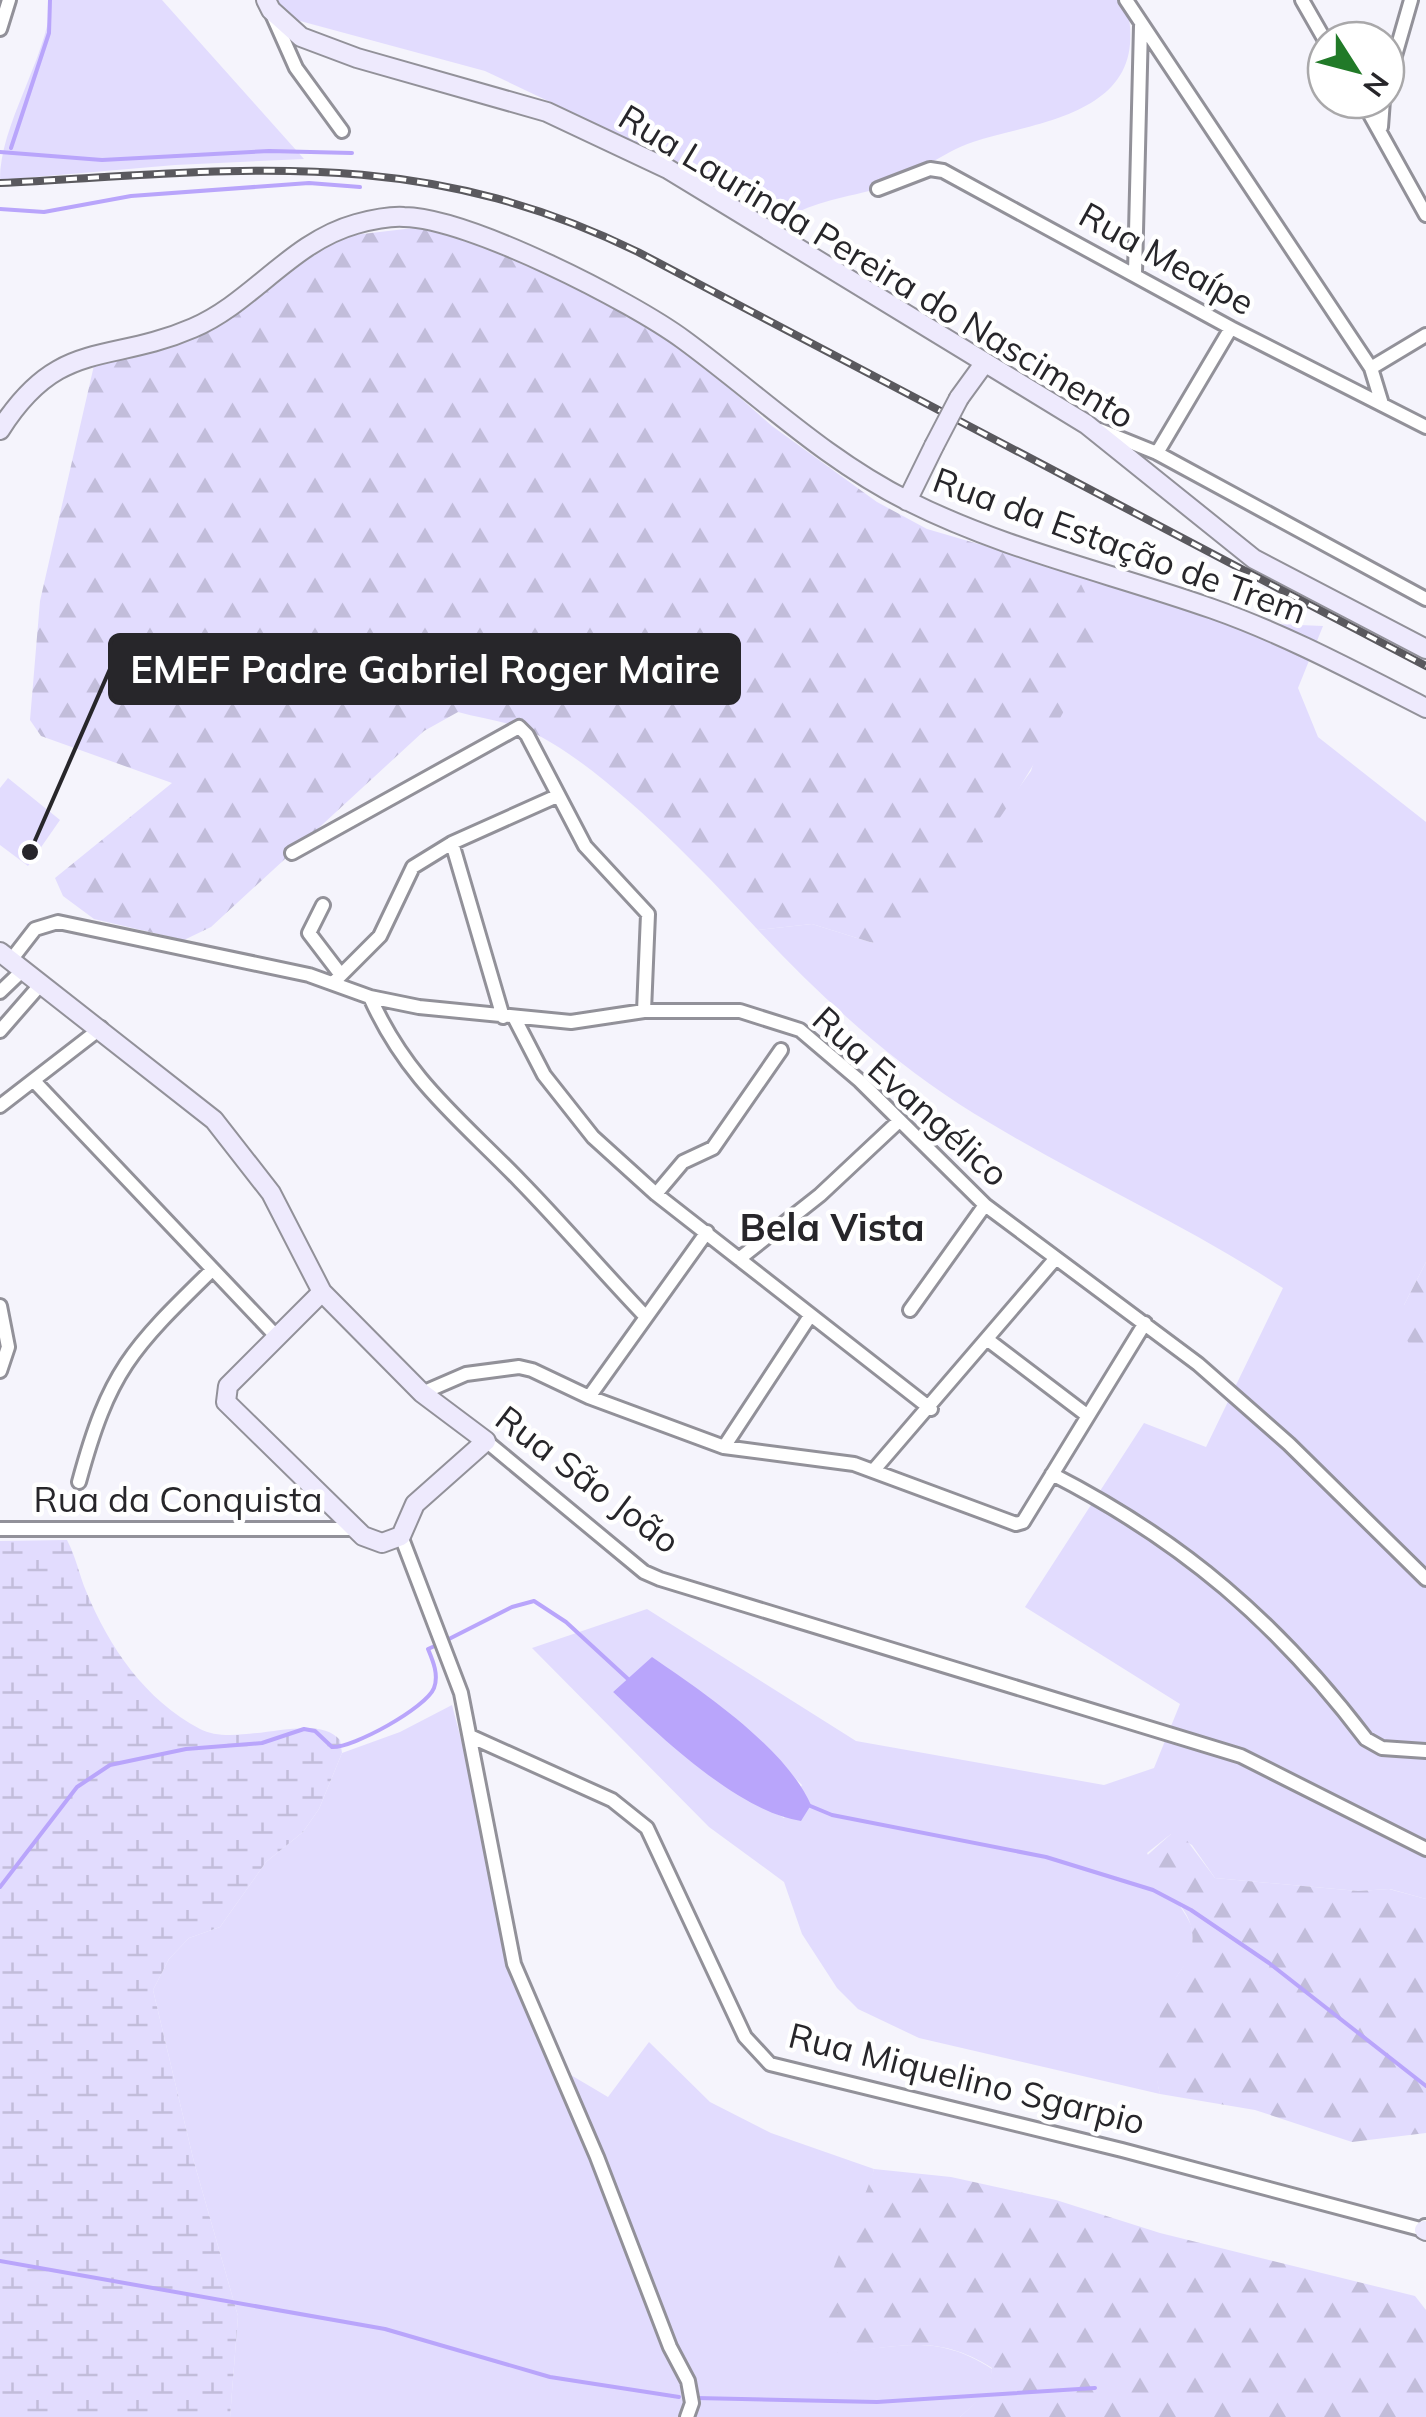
<svg xmlns="http://www.w3.org/2000/svg" width="1426" height="2417" font-family="Mulish,sans-serif">
<defs>
<pattern id="forest-firs" width="22" height="20" patternUnits="userSpaceOnUse" patternTransform="scale(2.5)"><rect width="22" height="20" fill="#e2dcfe"/><path d="M5 1l3.5 6h-7zM16 11l3.5 6h-7z" fill="#c2bdda"/></pattern>
<pattern id="wetland-marsh" width="20" height="14" patternUnits="userSpaceOnUse" patternTransform="scale(2.5)"><rect width="20" height="14" fill="#e2dcfe"/><path d="M1 5h8M5 5V1M11 12h8M15 12V8" fill="none" stroke="#c2bdda"/></pattern>
</defs>
<rect width="100%" height="100%" fill="#f5f4fc"/>
<!-- grass -->
<path fill="#e2dcfe" fill-rule="evenodd" d="M 52,0 L 162,0 L 304,159 L 175,165 L 0,180 C 0,124 45,63 52,0 Z
M 266,0 L 1122,0 C 1130,13 1131,28 1130,44 C 1124,117 1027,124 973,142 C 943,152 916,175 885,186 C 853,197 820,199 791,216 L 485,71 L 278,15 Z
M 1075,572 L 1230,622 L 1323,626 L 1298,688 L 1318,737 L 1426,822 L 1426,1262 L 1404,1305 L 1426,1373 L 1426,1899 L 1390,1889 L 1358,1891 L 1215,1878 L 1192,1845 L 1171,1834 L 1147,1853 C 1154,1867 1190,1919 1191,1925 C 1198,1961 1181,1963 1171,1988 C 1159,2017 1152,2065 1160,2094 L 919,2038 L 858,2009 L 837,1988 L 802,1934 L 784,1882 L 709,1827 L 532,1648 L 647,1609 L 856,1741 L 1104,1785 L 1154,1768 L 1180,1704 L 1025,1607 L 1144,1423 L 1206,1447 L 1283,1288 C 1179,1220 1064,1171 959,1104 C 885,1056 818,994 758,930 L 812,924 L 873,943 L 959,870 L 1031,771 L 1086,598 ZM 652,1658 L 751,1734 L 802,1785 L 784,1818 C 721,1783 666,1741 613,1692 Z
M 8,778 L 60,820 L 28,866 L 0,845 L 0,788 Z
M 452,1705 L 542,2049 L 559,2068 L 608,2097 L 649,2042 L 710,2102 L 771,2133 L 874,2169 L 829,2352 C 896,2350 932,2330 992,2369 L 989,2391 L 960,2417 L 230,2417 L 238,2316 L 194,2162 L 153,1990 L 169,1959 L 189,1938 L 220,1927 L 266,1862 L 303,1832 L 319,1809 L 342,1753 L 400,1732 Z"/>
<!-- forest -->
<path fill="url(#forest-firs)" d="M 456,223 L 489,229 L 530,247 L 667,333 L 772,426 L 877,502 L 927,529 L 1075,572 L 1100,623 L 1102,641 C 1053,730 969,902 873,943 L 812,924 L 758,930 C 703,870 598,760 525,729 C 504,721 479,718 458,712 L 424,731 L 211,927 L 184,940 L 94,919 L 63,896 L 55,878 L 172,783 L 41,736 L 30,720 L 40,601 L 95,361 L 158,345 L 337,237 Z
M 1426,1262 L 1426,1373 L 1400,1328 L 1404,1305 Z
M 1171,1834 L 1182,1834 L 1215,1878 L 1358,1891 L 1389,1889 L 1426,1899 L 1426,2133 L 1352,2142 L 1255,2110 L 1160,2094 C 1152,2067 1155,2028 1164,2001 C 1173,1972 1201,1958 1190,1923 C 1185,1905 1159,1883 1145,1870 L 1142,1860 Z
M 874,2169 L 951,2177 L 1056,2200 L 1160,2233 L 1415,2296 L 1426,2310 L 1426,2417 L 960,2417 L 988,2391 L 992,2368 C 932,2330 895,2350 829,2353 C 826,2344 819,2333 819,2324 C 819,2286 862,2211 874,2169 Z"/>
<!-- wetland -->
<path fill="url(#wetland-marsh)" d="M 67,1540 C 76,1557 79,1574 86,1591 C 109,1647 145,1700 200,1729 C 237,1749 315,1710 340,1740 L 342,1753 L 319,1809 L 303,1832 L 266,1862 L 220,1927 L 189,1938 L 169,1959 L 153,1990 L 194,2162 L 238,2316 L 230,2417 L 0,2417 L 0,1541 Z"/>
<!-- water -->
<path fill="#b9a5fb" d="M 652,1657 C 703,1692 786,1748 811,1805 L 801,1821 C 737,1811 659,1735 613,1692 Z"/>
<g fill="none" stroke-linecap="round" stroke-linejoin="round">
<!-- stream -->
<path stroke="#b9a5fb" stroke-width="4" d="M 11,148 L 49,33 L 50,0
M 0,152 L 102,160 L 269,151 L 352,153
M 0,209 L 44,212 L 131,196 L 309,183 L 360,187
M 0,1340 L 0,1342
M 445,1641 L 512,1607 L 534,1601 L 566,1622 L 628,1679
M 808,1805 L 832,1815 L 1046,1857 L 1153,1890 L 1191,1910 L 1269,1963 L 1426,2086
M 0,1887 L 77,1787 L 110,1765 L 186,1749 L 262,1743 L 304,1729 L 315,1731 L 332,1747 C 353,1748 426,1708 434,1688 C 439,1675 433,1661 428,1649 L 437,1645
M 0,2261 L 385,2329 L 550,2377 L 679,2397
M 696,2398 L 877,2402 L 1095,2388"/>
<!-- street casing -->
<g stroke="#929199" stroke-width="18">
<path id="street" d="M 1126,0 L 1371,368 L 1382,404
M 1302,0 L 1326,42
M 272,14 L 296,68 L 342,131
M 0,29 L 9,0
M 1386,87 L 1411,0
M 1362,100 L 1426,215
M 1381,127 L 1383,100
M 878,189 L 930,169 L 943,171 L 1231,328 L 1426,427
M 1135,273 L 1141,26
M 1371,368 L 1426,335
M 1100,430 L 1157,453 L 1426,599
M 1157,453 L 1231,328
M 452,843 L 503,1017
M 292,853 L 519,727 L 527,735 L 585,846 L 648,914 L 644,1011
M 323,905 L 309,933 L 341,975
M 11,960 L 35,929 L 58,922 L 309,975 L 370,997 L 419,1007 L 571,1022 L 644,1011 L 740,1011 L 800,1030 L 860,1081 L 985,1205 L 1198,1364 L 1289,1444 L 1426,1579
M 333,983 L 380,936 L 413,867 L 452,843 L 557,796
M 0,992 L 23,970
M 370,997 C 407,1080 459,1118 520,1181 C 563,1225 603,1272 646,1317
M 515,1019 L 544,1075 L 593,1137 L 656,1194 L 931,1409
M 0,1031 L 41,984
M 34,1081 L 276,1336
M 0,1106 L 101,1028
M 656,1194 L 683,1162 L 713,1148 L 781,1050
M 739,1259 L 820,1195 L 899,1121
M 0,1306 L 8,1347 L 0,1371
M 910,1310 L 985,1205
M 988,1340 L 1088,1416
M 422,1393 L 466,1374 L 519,1367 L 532,1370 L 589,1397 L 724,1447 L 854,1464 L 1016,1524 L 1023,1522 L 1145,1323
M 589,1397 L 707,1232
M 486,1441 L 644,1572 L 660,1579 L 1241,1756 L 1426,1849
M 724,1447 L 810,1316
M 873,1471 L 1056,1258
M 1052,1474 C 1183,1541 1277,1622 1366,1739 L 1382,1748 L 1426,1751
M 79,1482 C 109,1371 131,1349 212,1270
M 0,1529 L 355,1529
M 401,1536 L 461,1693 L 514,1964 L 597,2157 L 670,2347 L 688,2381 L 692,2403 L 687,2417
M 472,1737 L 612,1800 L 647,1828 L 745,2037 L 770,2064 L 1122,2150 L 1424,2230 L 1425,2226"/>
</g>
<!-- secondary casing -->
<g stroke="#929199" stroke-width="22">
<path id="secondary" d="M 266,0 L 271,10 L 301,37 L 357,58 L 547,112 L 668,169 L 1086,424 L 1254,559 L 1426,649
M 959,398 L 983,365
M 0,430 C 59,337 108,365 193,328 C 252,303 291,242 356,224 C 371,220 389,216 404,217 C 469,218 631,301 684,340 C 759,395 824,459 908,501 C 1005,550 1111,573 1213,609 C 1287,635 1357,673 1426,708
M 907,501 L 934,446
M 0,952 L 214,1120 L 271,1193 L 322,1292 L 422,1393 L 486,1441 L 415,1504 L 401,1536 L 382,1543 L 363,1536 L 226,1402 L 228,1386 L 322,1292
M 1424,2230 L 1426,2231"/>
</g>
<!-- street -->
<use href="#street" stroke="#fff" stroke-width="12"/>
<!-- secondary -->
<use href="#secondary" stroke="#eeeafd" stroke-width="18"/>
<!-- rail casing -->
<g stroke="#5a595e" stroke-width="8">
<path id="rail" d="M 0,183 C 237,171 415,143 638,252 L 1426,666"/>
</g>
<!-- rail -->
<use href="#rail" stroke="#fff" stroke-width="4" stroke-dasharray="11" stroke-linecap="butt"/>
<!-- secondary-bridge casing -->
<g stroke="#929199" stroke-width="22" stroke-linecap="butt">
<path id="secondary-bridge" d="M 934,446 L 959,398"/>
</g>
<!-- secondary-bridge -->
<use href="#secondary-bridge" stroke="#eeeafd" stroke-width="18"/>
</g>
<g text-anchor="middle" dominant-baseline="central" stroke-width="9" stroke-linejoin="round" paint-order="stroke">
<!-- street labels -->
<g font-size="35" fill="#27262a" stroke="#fff">
<text transform="translate(1167 258) rotate(29)">Rua Meaípe</text>
<text transform="translate(877 266) rotate(31)">Rua Laurinda Pereira do Nascimento</text>
<text transform="translate(1120 545) rotate(20)">Rua da Estação de Trem</text>
<text transform="translate(911 1096) rotate(42)">Rua Evangélico</text>
<text transform="translate(588 1479) rotate(37)">Rua São João</text>
<text x="178" y="1499">Rua da Conquista</text>
<text transform="translate(967 2078) rotate(14)">Rua Miquelino Sgarpio</text>
</g>
<!-- neighbourhood labels -->
<g font-size="38" font-weight="bold" fill="#27262a" stroke="#fff">
<text x="832" y="1227">Bela Vista</text>
</g>
</g>
<!-- callouts -->
<path fill="none" stroke="#27262a" stroke-width="4" d="M30 852L110 669"/>
<circle fill="#27262a" stroke="#fff" stroke-width="4" cx="30" cy="852" r="10"/>
<rect fill="#27262a" stroke="#27262a" stroke-width="4" x="110" y="635" width="629" height="68" rx="10"/>
<g font-size="38" text-anchor="middle" font-weight="bold" fill="#fff">
<text x="425" y="683">EMEF Padre Gabriel Roger Maire</text>
</g>
<!-- north arrow -->
<g transform="translate(1356 70) rotate(126)"><circle r="48" fill="#ffffff" stroke="#a9a8aa" stroke-width="2.5"/>
<path d="M0-8L18 38L0 25L-18 38Z" fill="#217a28"/>
<text y="-15" font-size="28" font-weight="bold" text-anchor="middle" fill="#27262a">N</text>
</g>
</svg>
